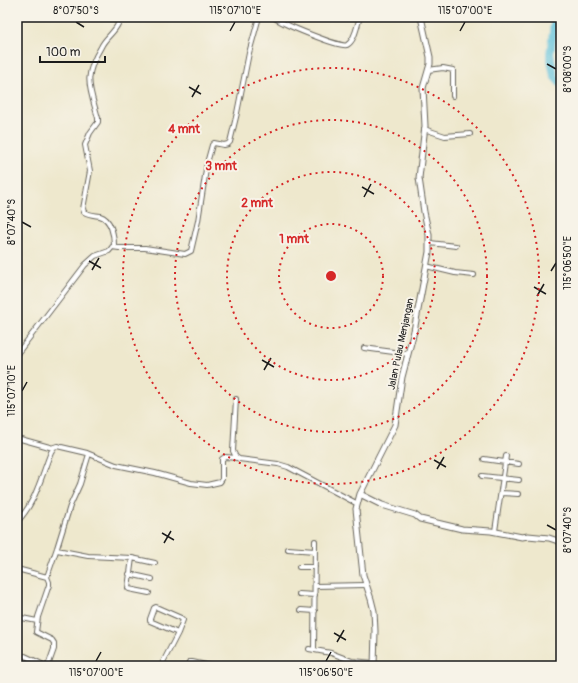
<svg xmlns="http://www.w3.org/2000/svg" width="578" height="683" font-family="Pangolin,sans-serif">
<rect width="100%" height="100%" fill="#f7f3e8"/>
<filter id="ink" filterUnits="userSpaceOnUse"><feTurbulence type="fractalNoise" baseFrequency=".025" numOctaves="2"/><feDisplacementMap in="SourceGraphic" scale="8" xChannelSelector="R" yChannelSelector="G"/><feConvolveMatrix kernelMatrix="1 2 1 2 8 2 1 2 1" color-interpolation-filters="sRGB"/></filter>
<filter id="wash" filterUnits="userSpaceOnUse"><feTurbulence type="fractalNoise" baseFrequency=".012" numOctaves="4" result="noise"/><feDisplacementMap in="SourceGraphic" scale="16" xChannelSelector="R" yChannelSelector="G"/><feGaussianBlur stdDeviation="0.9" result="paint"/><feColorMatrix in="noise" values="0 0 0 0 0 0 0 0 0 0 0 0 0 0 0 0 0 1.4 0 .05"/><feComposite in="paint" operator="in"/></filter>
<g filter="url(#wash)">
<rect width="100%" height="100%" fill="#eee8cd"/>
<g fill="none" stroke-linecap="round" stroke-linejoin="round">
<!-- river -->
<path stroke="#5dc1db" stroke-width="8" d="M 555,17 L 550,54 L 554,76 L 561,84"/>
</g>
</g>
<g filter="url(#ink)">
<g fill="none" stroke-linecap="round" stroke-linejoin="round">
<!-- minor casing -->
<g stroke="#66635a" stroke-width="6">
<path id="minor" d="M 274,17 C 279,23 341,48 347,45 C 355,41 357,25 360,17
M 428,70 L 443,68 L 453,70 L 453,96
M 424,129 L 445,136 L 470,134
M 430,243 L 456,246
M 112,247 L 119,248 L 145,248 L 185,254 L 191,251 L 198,221 L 207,163 L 212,145 L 214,143 L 224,145 L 228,144 L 230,142 L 237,113 L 249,53 L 259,17
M 426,266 L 455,273 L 474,275
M 364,348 L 408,354
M 17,354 L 85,265 L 95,256 L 109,251 L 114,245 C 114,235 111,219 100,216 C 94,215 89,215 84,212 L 83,209 L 90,171 L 85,145 L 90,133 L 98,122 L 98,118 C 89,86 83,77 101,47 C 105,38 114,33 118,24 L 116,17
M 236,399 L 233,451 L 236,457 L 239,459 L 278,464 L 288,467 L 356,503
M 17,438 L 53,448
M 484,459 L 519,464
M 482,476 L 519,480
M 501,493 L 518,494
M 17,522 C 36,502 41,477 51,452 L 54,447 L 57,446 L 87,453 L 116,465 L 155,473 L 191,483 L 207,485 L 220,482 L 222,479 L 222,459 L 225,457 L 237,458
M 495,531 L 506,456
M 288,549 L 315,551
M 57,550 L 88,556 L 132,558 L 128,588 L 129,589 L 149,593
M 132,558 L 155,563
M 299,567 L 315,567
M 17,569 L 47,577
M 129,574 L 152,579
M 315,586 L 366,585
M 299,594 L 315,595
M 301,610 L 315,611
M 17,617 L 37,621
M 309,649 L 331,653 L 352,661 L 374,663
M 314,650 L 315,541
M 25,656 L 46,666
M 48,666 L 54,649 L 54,643 L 52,640 L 36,632 L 38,617 L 49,585 L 49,582 L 47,577 L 57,548 L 70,506 L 80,484 L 89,454
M 161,666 L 178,633 L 150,621 L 150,619 L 154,608 L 156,607 L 181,618 L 183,620 L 178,633
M 188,666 L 189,662 L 192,662 L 211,666"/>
</g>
<!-- tertiary casing -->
<g stroke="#66635a" stroke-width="7">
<path id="tertiary" d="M 360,494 L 382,505 L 415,515 L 420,519 L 462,529 L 491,531 L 522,537 L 528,536 L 549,538 L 561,542
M 374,666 L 375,631 L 374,611 L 371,599 L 363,575 L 356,509 L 360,494 L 395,425 L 402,377 L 414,331 L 429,252 L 429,235 L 424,212 L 419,178 L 425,126 L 423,88 L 430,64 L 430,57 L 421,17"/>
</g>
<!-- minor -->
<use href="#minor" stroke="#fff" stroke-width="4"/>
<!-- tertiary -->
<use href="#tertiary" stroke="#fff" stroke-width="5"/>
</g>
</g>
<!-- ticks -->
<path fill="none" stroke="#1c1c1c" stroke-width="1.5" d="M 76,22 L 84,27M 230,31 L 235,22M 460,31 L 465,22M 547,64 L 556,69M 189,87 L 201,94M 192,97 L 199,85M 362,187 L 374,194M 364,197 L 371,184M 22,222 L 31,227M 89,261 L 101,268M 92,270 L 99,258M 551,271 L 556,263M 534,287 L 546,294M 537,296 L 544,284M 262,360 L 274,367M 264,370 L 271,358M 22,391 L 27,382M 434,460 L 446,467M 437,469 L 444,457M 547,525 L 556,530M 162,533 L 174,540M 164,543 L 171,531M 334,633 L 346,640M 337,642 L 344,630M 96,661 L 101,652M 326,661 L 331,652"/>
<!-- distance rings -->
<g fill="none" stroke="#d62828" stroke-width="2" stroke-dasharray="2 4">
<circle cx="331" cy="276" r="52"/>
<circle cx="331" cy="276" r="104"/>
<circle cx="331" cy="276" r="156"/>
<circle cx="331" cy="276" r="208"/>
</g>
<g text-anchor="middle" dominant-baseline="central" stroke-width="4" stroke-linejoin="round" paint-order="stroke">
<!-- street labels -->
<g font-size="10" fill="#1c1c1c" stroke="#f7f3e8">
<text transform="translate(401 344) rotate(-78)">Jalan Pulau Menjangan</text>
</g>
</g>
<circle cx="331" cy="276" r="6" fill="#d62828" stroke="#f7f3e8" stroke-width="2"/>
<g font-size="12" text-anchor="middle" font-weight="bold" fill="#d62828" stroke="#f7f3e8" stroke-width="4" stroke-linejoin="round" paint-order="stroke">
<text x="184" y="133">4 mnt</text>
<text x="221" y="170">3 mnt</text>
<text x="257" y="207">2 mnt</text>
<text x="294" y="243">1 mnt</text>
</g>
<!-- margin -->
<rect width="578" height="683" fill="none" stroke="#f7f3e8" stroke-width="44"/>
<!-- scale -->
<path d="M40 56v6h65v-6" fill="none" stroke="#1c1c1c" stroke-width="2"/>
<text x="46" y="56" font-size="12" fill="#1c1c1c" stroke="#f7f3e8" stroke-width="3" paint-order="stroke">100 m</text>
<rect x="22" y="22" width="534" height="639" fill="none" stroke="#1c1c1c" stroke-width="1.5"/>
<g font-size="10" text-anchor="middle" fill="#1c1c1c">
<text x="76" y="14">8°07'50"S</text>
<text x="235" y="14">115°07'10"E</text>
<text x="465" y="14">115°07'00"E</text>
<text transform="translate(567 69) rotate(-90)" y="4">8°08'00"S</text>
<text transform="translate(11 222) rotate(-90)" y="4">8°07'40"S</text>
<text transform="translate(567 263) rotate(-90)" y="4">115°06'50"E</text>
<text transform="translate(11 391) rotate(-90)" y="4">115°07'10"E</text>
<text transform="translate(567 530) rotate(-90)" y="4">8°07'40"S</text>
<text x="96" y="676">115°07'00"E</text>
<text x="326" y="676">115°06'50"E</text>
</g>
</svg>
